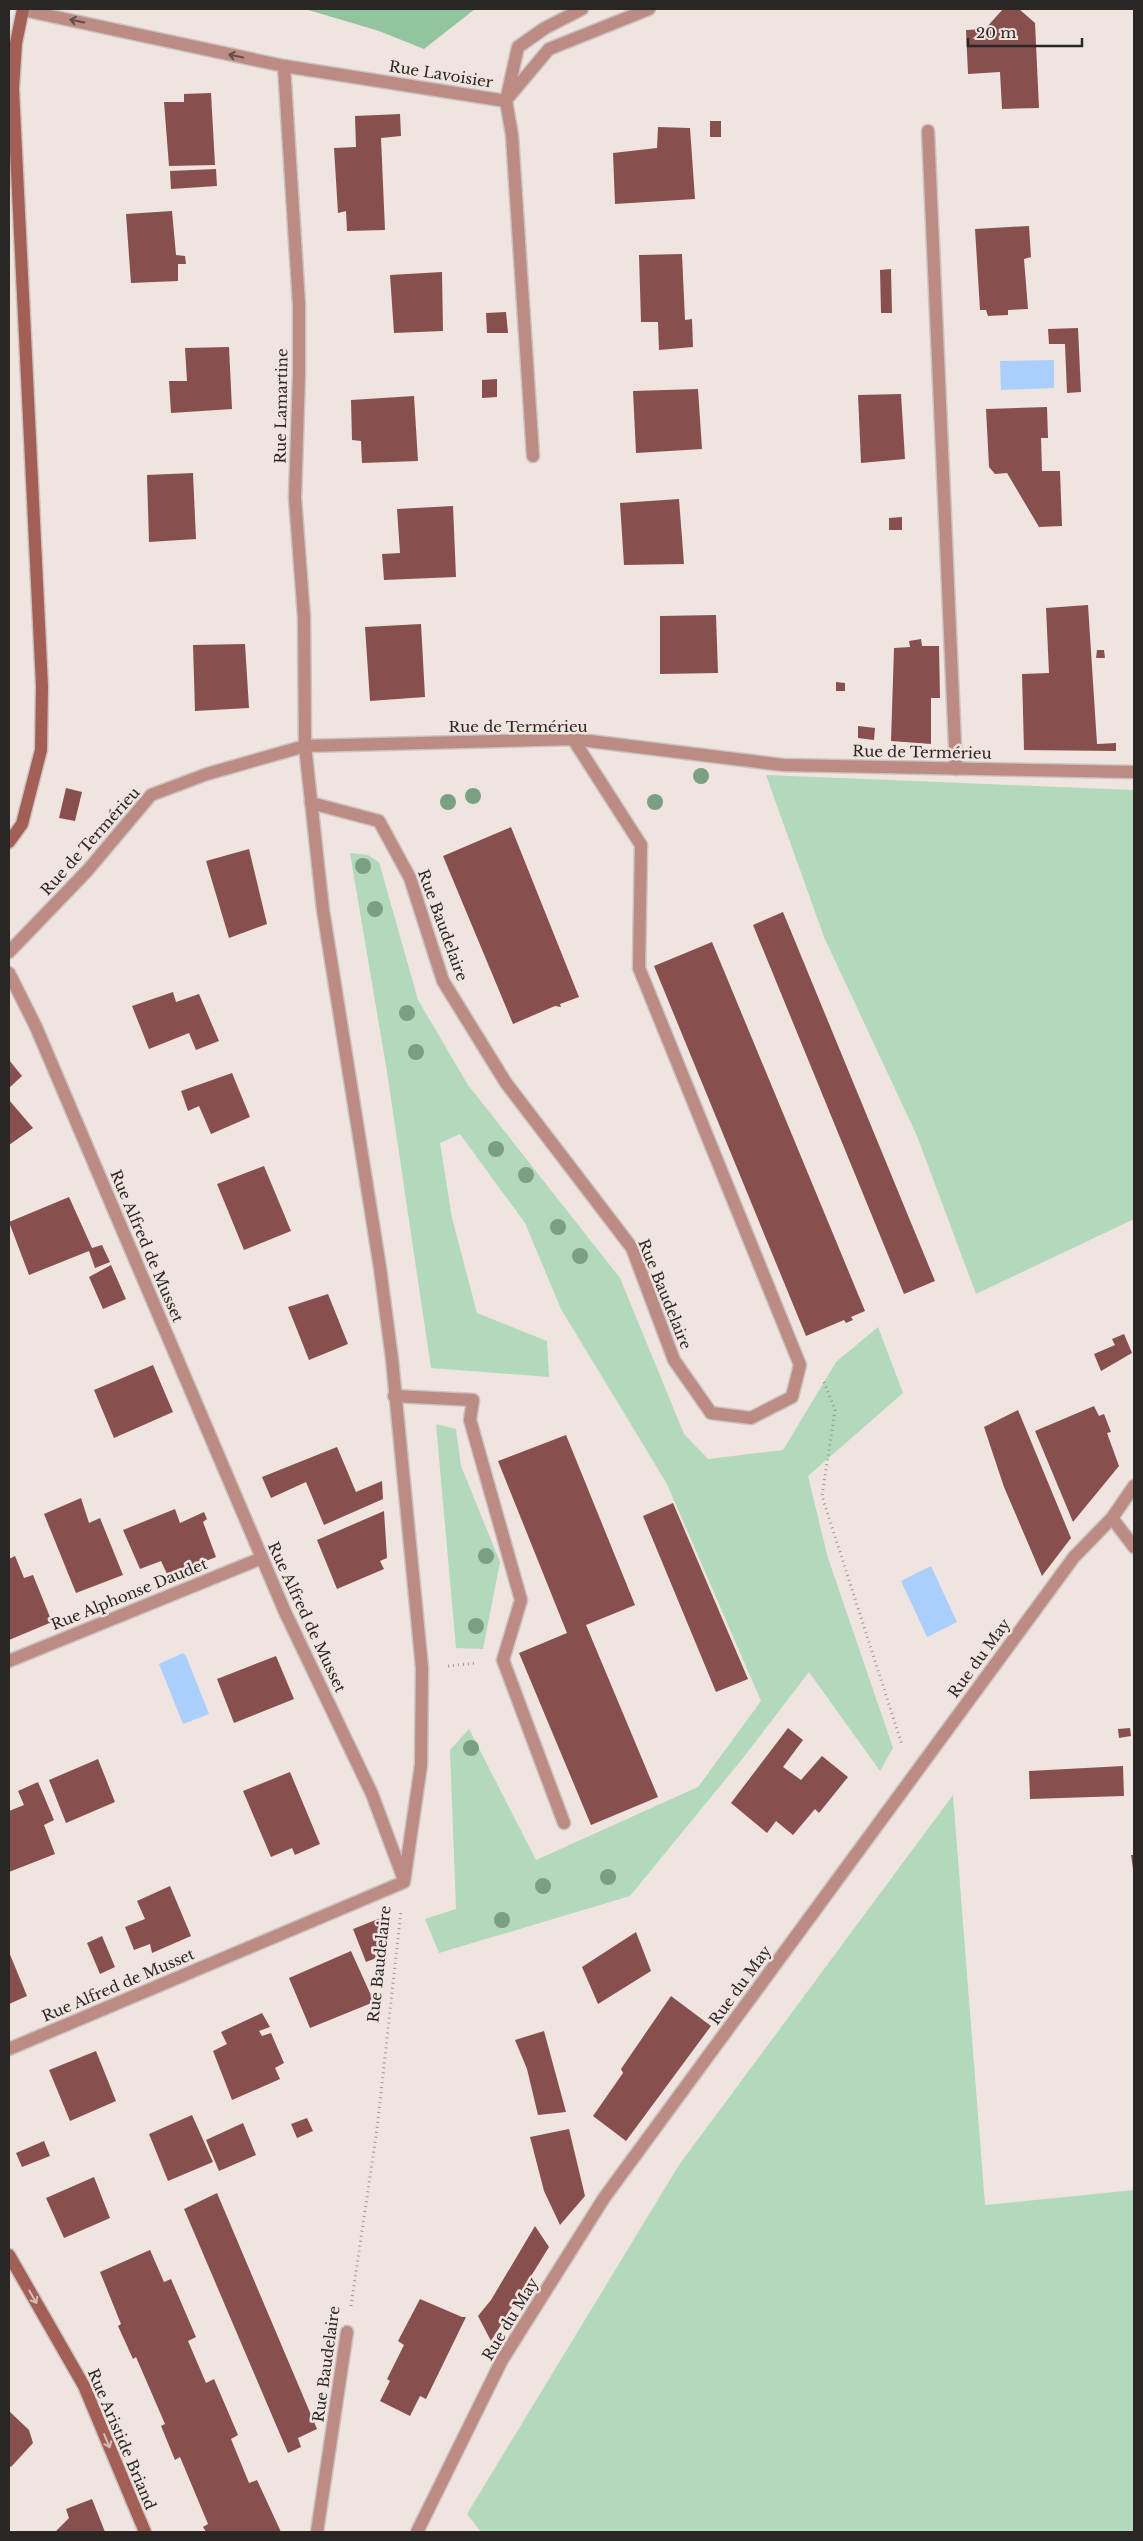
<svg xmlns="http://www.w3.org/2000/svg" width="1143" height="2541" font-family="'Libre Baskerville',serif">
<rect width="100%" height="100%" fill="#efe4e0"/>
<!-- green -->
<path fill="#b2d9bb" d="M 766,775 L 1134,790 L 1134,1219 L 976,1294 L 917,1136 L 824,937 Z
M 350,853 L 368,855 L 379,862 L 418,1000 L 468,1085 L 620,1278 L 684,1434 L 708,1459 L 783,1450 L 836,1362 L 878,1327 L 903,1393 L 808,1476 L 828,1558 L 893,1748 L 880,1771 L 809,1672 L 743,1758 L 630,1896 L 439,1953 L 425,1919 L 456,1909 L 450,1750 L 469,1729 L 536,1860 L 698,1787 L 761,1701 L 667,1484 L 561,1309 L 525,1223 L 460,1134 L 440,1143 L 452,1218 L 477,1313 L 547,1341 L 549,1377 L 431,1368 L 387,1072 Z
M 436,1424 L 456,1429 L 461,1466 L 500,1562 L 483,1649 L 456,1648 Z
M 953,1795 L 985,2205 L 1134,2190 L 1134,2532 L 481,2532 L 467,2514 L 679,2165 Z"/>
<!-- forest -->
<path fill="#92c49e" d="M 305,9 L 475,9 L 424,49 L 379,31 Z"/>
<!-- water -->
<path fill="#aacffc" d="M 1054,360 L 1054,388 L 1001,390 L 1000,361 Z
M 931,1566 L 957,1622 L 927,1637 L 901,1581 Z
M 183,1653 L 186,1656 L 209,1714 L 183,1724 L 159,1664 Z"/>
<!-- building -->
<path fill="#87504e" d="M 1003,9 L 1019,9 L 1035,23 L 1039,108 L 1002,109 L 1000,72 L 968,74 L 966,30 L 985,29 Z
M 211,93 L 215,165 L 169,166 L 164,102 L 184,102 L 184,94 Z
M 400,114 L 401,136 L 381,138 L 385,230 L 347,231 L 346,211 L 338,213 L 334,148 L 356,147 L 355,116 Z
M 710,121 L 721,121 L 721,137 L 710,137 Z
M 658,127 L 690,128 L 695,199 L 615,204 L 613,153 L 657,148 Z
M 216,169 L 217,186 L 171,189 L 170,171 Z
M 172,211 L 176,255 L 185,256 L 186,264 L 178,264 L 178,281 L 131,283 L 126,214 Z
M 1029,226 L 1031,257 L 1024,259 L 1028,309 L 1008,310 L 1008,315 L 988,316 L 986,310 L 980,310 L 975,229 Z
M 682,254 L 685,320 L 692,319 L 693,347 L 659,350 L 658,322 L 641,322 L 639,255 Z
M 891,269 L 892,313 L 881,313 L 880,270 Z
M 442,272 L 443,331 L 394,333 L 390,275 Z
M 506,312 L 508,333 L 487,333 L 486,313 Z
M 1078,328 L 1081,392 L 1067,393 L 1065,344 L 1049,344 L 1048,329 Z
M 229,347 L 232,409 L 171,413 L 169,381 L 187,381 L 185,348 Z
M 497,379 L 497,397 L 482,398 L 482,380 Z
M 698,389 L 702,449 L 636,453 L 633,391 Z
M 901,394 L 905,459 L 861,463 L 858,395 Z
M 414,396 L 418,461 L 362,463 L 361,441 L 352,440 L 351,400 Z
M 1047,407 L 1048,438 L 1041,438 L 1042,471 L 1060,471 L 1062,526 L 1039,527 L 1007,473 L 995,474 L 989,467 L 986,409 Z
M 193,473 L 196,539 L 149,542 L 147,475 Z
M 679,499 L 684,564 L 624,565 L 620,503 Z
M 453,506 L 456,577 L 384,580 L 382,554 L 400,553 L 397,509 Z
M 902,517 L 902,530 L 889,530 L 889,518 Z
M 1088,605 L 1097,744 L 1116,743 L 1116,751 L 1024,750 L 1022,674 L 1049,673 L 1046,608 Z
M 716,615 L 718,673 L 660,674 L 660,616 Z
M 421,624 L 425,697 L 370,701 L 365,627 Z
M 921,639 L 922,646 L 939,646 L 940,698 L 931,698 L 931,744 L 891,741 L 894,648 L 910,647 L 909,641 Z
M 245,644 L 249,708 L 195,711 L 193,645 Z
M 1097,650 L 1104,650 L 1105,658 L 1096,658 Z
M 836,682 L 845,683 L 845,691 L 836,691 Z
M 858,726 L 875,728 L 874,740 L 858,738 Z
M 66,788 L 82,792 L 75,821 L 59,818 Z
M 511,827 L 579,997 L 560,1004 L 561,1007 L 555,1006 L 513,1024 L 443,856 Z
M 249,849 L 267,924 L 229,938 L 206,861 Z
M 783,912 L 935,1281 L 904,1294 L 753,925 Z
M 712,942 L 865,1311 L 851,1317 L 853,1320 L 846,1323 L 844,1320 L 806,1336 L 654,966 Z
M 173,992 L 176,1002 L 199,994 L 219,1041 L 196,1050 L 189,1033 L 149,1049 L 132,1006 Z
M 9,1060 L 22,1076 L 9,1088 Z
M 232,1073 L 250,1117 L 211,1134 L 199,1106 L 188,1111 L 181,1091 Z
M 9,1100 L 33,1128 L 9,1145 Z
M 264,1166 L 291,1231 L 244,1250 L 217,1184 Z
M 69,1197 L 92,1248 L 102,1245 L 110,1262 L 95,1268 L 89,1251 L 29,1275 L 9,1222 Z
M 111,1265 L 126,1299 L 103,1309 L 89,1277 Z
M 328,1294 L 348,1344 L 309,1360 L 288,1307 Z
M 1124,1334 L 1132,1353 L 1101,1371 L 1094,1354 L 1115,1345 L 1112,1339 Z
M 153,1365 L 173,1412 L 114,1438 L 94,1390 Z
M 1094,1406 L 1099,1416 L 1104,1414 L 1111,1432 L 1107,1433 L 1119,1466 L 1073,1522 L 1035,1431 Z
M 1018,1410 L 1071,1538 L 1042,1576 L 1004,1487 L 984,1427 Z
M 566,1435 L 635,1605 L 586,1625 L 658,1797 L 591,1825 L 519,1653 L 567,1633 L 498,1461 Z
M 337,1447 L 356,1492 L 382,1481 L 383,1499 L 324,1525 L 306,1482 L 271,1498 L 262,1477 Z
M 81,1498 L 89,1523 L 100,1518 L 123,1575 L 76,1593 L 44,1514 Z
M 673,1503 L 748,1679 L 716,1692 L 643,1516 Z
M 175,1509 L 180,1523 L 204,1512 L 207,1519 L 203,1522 L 216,1557 L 168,1576 L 161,1561 L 140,1569 L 123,1530 Z
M 384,1511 L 387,1558 L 380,1561 L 384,1569 L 337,1589 L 317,1540 Z
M 15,1556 L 24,1578 L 33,1575 L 52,1622 L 9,1640 L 9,1559 Z
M 276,1656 L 294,1699 L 234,1723 L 217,1679 Z
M 788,1728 L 803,1740 L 783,1767 L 801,1780 L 822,1756 L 848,1777 L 819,1813 L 815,1809 L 793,1835 L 776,1821 L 767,1833 L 731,1803 Z
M 1130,1728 L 1131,1736 L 1119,1738 L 1118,1729 Z
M 98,1759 L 115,1802 L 66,1823 L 49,1780 Z
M 1123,1766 L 1124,1796 L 1030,1799 L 1029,1771 Z
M 290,1772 L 320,1844 L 295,1855 L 292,1848 L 271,1857 L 243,1791 Z
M 38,1782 L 54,1820 L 44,1825 L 55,1854 L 9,1872 L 9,1811 L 24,1805 L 18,1791 Z
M 1131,1855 L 1134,1855 L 1134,1869 L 1133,1869 Z
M 170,1886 L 191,1936 L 152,1953 L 150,1944 L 134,1950 L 125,1927 L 145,1919 L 137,1901 Z
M 388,1915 L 384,1955 L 366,1962 L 353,1929 Z
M 636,1932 L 651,1971 L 598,2004 L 582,1967 Z
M 102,1936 L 115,1967 L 100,1974 L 87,1943 Z
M 351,1951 L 374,2002 L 310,2028 L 289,1978 Z
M 9,1952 L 27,1996 L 9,2004 Z
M 671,1996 L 711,2026 L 626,2141 L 593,2116 L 623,2073 L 621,2069 Z
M 262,2013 L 270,2027 L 259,2031 L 262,2036 L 271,2033 L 284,2063 L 275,2068 L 280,2079 L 232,2100 L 213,2051 L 227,2044 L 221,2032 Z
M 544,2031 L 566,2112 L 538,2115 L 527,2069 L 515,2040 Z
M 96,2051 L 116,2101 L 70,2121 L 49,2070 Z
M 192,2115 L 213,2162 L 168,2181 L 149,2134 Z
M 307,2118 L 313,2131 L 297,2138 L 291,2124 Z
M 243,2123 L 256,2155 L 219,2171 L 206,2140 Z
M 569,2129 L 585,2196 L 560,2225 L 544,2191 L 530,2137 Z
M 44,2141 L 50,2156 L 22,2167 L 16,2153 Z
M 94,2177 L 110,2218 L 64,2238 L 46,2198 Z
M 217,2193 L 317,2429 L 298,2438 L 301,2447 L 288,2453 L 184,2209 Z
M 535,2226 L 549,2247 L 491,2341 L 478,2316 L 491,2300 Z
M 150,2250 L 164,2282 L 171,2279 L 196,2337 L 188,2341 L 206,2383 L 214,2379 L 238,2435 L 231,2439 L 249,2483 L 257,2480 L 281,2532 L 206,2532 L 203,2527 L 208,2524 L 180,2457 L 175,2460 L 161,2426 L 165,2424 L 136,2357 L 133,2359 L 118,2326 L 121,2324 L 100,2272 Z
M 420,2299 L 462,2317 L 466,2317 L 426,2399 L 420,2396 L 410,2416 L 380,2401 L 390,2381 L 387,2379 L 404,2345 L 398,2341 Z
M 9,2411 L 29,2430 L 33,2443 L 11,2467 L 9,2465 Z
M 92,2499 L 105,2532 L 55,2532 L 69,2518 L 66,2509 Z"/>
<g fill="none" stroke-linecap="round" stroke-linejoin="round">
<!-- service casing -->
<g stroke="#ccc2be" stroke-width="15">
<path id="service" d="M 507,99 L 549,49 L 649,9
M 928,131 L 956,769
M 533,456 L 512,135 L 506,101 L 518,47 L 545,28 L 582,9
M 311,803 L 379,821 L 410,878 L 443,981 L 506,1083 L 632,1248 L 674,1360 L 711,1413 L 751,1418 L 792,1397 L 800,1365 L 639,968 L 641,845 L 573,739
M 394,1396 L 473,1400 L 470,1420 L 521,1600 L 503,1660 L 564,1823
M 1112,1518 L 1134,1547"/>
</g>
<!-- minor casing -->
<g stroke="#ccc2be" stroke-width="15">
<path id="minor" d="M 23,10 L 284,66 L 506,101
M 284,66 L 299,305 L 299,373 L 295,498 L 304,617 L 305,746 L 323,910 L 380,1268 L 392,1359 L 422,1668 L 421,1765 L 404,1882
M 9,952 L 87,871 L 151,795 L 207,774 L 305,746 L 573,739 L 783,765 L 1134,772
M 9,973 L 36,1027 L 285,1612 L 372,1794 L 404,1880
M 9,1661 L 262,1558
M 9,2049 L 404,1882
M 317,2532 L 347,2332
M 417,2532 L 502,2360 L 604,2198 L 1074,1557 L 1112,1518 L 1134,1486"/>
</g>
<!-- secondary casing -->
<g stroke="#ccc2be" stroke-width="15">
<path id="secondary" d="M 9,842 L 22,824 L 41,750 L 42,686 L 13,89 L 16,43 L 23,9
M 9,2255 L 84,2386 L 145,2532"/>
</g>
<!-- path -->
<path stroke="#9f9793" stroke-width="3" stroke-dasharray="1 4" stroke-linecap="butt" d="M 824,1382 L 835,1410 L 822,1496 L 902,1745
M 448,1666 L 476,1663
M 351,2306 L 377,2129 L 401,1911"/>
<!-- service -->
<use href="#service" stroke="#bc8b84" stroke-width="12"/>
<!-- minor -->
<use href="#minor" stroke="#bc8b84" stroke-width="12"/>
<!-- secondary -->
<use href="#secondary" stroke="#a35e55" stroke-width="12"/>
</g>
<!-- trees -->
<g fill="#7a9f83">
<circle cx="701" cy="776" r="8"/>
<circle cx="473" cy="796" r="8"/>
<circle cx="448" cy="802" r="8"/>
<circle cx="655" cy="802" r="8"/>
<circle cx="363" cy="866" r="8"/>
<circle cx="375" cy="909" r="8"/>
<circle cx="407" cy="1013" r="8"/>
<circle cx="416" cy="1052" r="8"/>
<circle cx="496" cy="1149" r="8"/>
<circle cx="526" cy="1175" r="8"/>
<circle cx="558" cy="1227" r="8"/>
<circle cx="580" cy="1256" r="8"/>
<circle cx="486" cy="1556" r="8"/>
<circle cx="476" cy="1626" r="8"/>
<circle cx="471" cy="1748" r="8"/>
<circle cx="608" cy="1877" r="8"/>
<circle cx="543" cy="1886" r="8"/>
<circle cx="502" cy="1920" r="8"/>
</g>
<!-- one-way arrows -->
<defs><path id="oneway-shaft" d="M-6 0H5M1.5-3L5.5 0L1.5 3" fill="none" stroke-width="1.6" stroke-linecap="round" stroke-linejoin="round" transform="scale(1.25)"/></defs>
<g stroke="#644e4a">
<use href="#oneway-shaft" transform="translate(77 21) rotate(-168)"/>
<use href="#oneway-shaft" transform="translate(236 56) rotate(-168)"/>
</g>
<g stroke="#d8bcb6">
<use href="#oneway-shaft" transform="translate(33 2297) rotate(60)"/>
<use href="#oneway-shaft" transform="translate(107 2441) rotate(67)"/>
</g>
<g text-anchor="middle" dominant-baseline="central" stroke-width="5" stroke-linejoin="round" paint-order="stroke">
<!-- street labels -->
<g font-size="15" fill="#2a2624" stroke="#efe4e0">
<text transform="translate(441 74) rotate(9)">Rue Lavoisier</text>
<text transform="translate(281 406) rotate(-89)">Rue Lamartine</text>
<text x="518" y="726">Rue de Termérieu</text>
<text transform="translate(922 752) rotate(1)">Rue de Termérieu</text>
<text transform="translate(90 841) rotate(-48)">Rue de Termérieu</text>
<text transform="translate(443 925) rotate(70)">Rue Baudelaire</text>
<text transform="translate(147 1246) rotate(67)">Rue Alfred de Musset</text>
<text transform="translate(665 1294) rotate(68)">Rue Baudelaire</text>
<text transform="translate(129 1594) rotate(-22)">Rue Alphonse Daudet</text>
<text transform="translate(307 1617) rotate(65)">Rue Alfred de Musset</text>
<text transform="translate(979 1658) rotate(-54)">Rue du May</text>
<text transform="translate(379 1964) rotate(-84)">Rue Baudelaire</text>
<text transform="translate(118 1985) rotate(-23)">Rue Alfred de Musset</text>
<text transform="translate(740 1985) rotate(-54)">Rue du May</text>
<text transform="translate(510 2319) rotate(-59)">Rue du May</text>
<text transform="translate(326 2364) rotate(-82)">Rue Baudelaire</text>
<text transform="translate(122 2439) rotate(67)">Rue Aristide Briand</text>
</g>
</g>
<!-- border -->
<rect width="1143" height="2541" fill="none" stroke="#2a2624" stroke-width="20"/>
<!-- scale -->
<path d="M968 38v8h114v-8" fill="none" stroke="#2a2624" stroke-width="2.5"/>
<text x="976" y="38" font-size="15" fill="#2a2624" stroke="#efe4e0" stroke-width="4" paint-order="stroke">20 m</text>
</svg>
